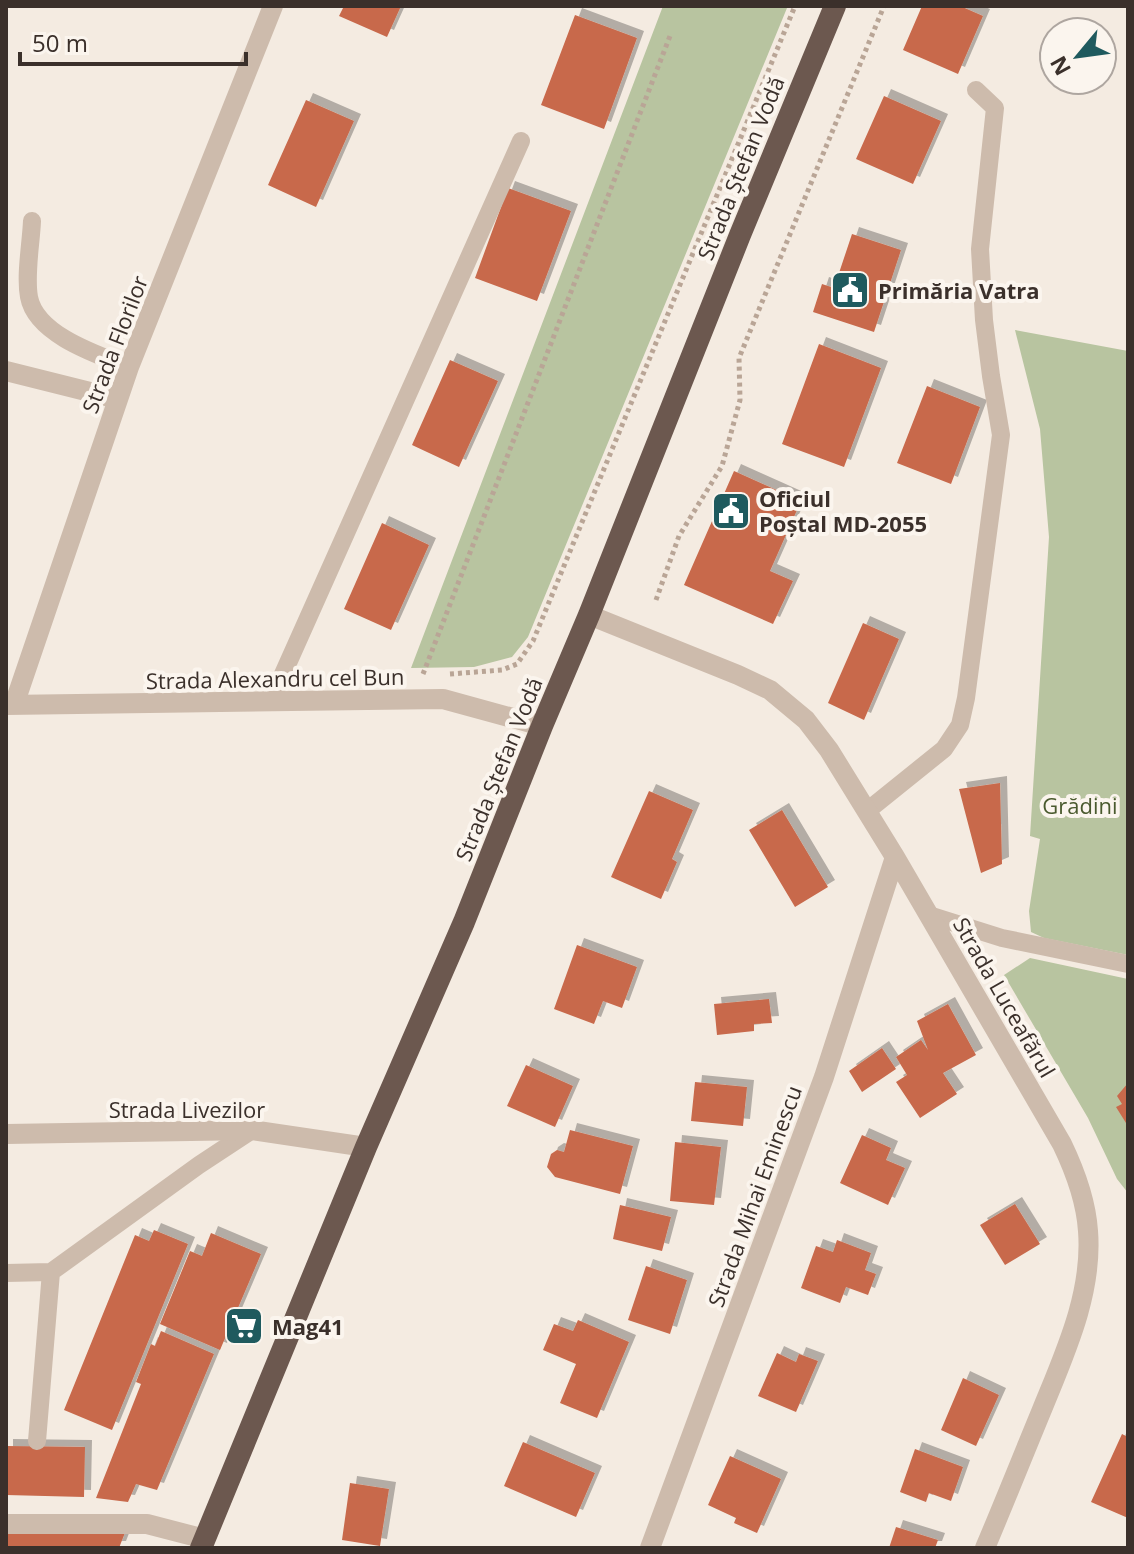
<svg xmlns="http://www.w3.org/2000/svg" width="1134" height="1554" font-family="'Open Sans',sans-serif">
<defs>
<filter id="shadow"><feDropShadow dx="7" dy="-7" stdDeviation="0" flood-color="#0004"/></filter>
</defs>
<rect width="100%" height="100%" fill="#f4ebe1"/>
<!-- green -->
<path fill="#b8c4a0" d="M 663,6 L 782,6 L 787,8 L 528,637 L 512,657 L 474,667 L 411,668 Z
M 1015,330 L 1128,351 L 1128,955 L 1044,938 L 1031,932 L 1029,911 L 1040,839 L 1030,836 L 1049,537 L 1040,429 Z
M 1030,958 L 1128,979 L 1128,1193 L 1117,1179 L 1088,1118 L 1004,975 Z"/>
<!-- building -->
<path fill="#c8694b" filter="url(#shadow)" d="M 344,6 L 401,6 L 387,37 L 339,16 Z
M 922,6 L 960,6 L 983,16 L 958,74 L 903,50 Z
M 575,15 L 637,38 L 604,129 L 541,105 Z
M 884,96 L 941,121 L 913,184 L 856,159 Z
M 306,100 L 354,121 L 316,207 L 268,185 Z
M 508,188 L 571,211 L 537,301 L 475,278 Z
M 852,234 L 901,250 L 874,332 L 813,312 L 822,284 L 834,288 Z
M 819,344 L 881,368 L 844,467 L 782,444 Z
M 450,360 L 498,381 L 459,467 L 412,445 Z
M 927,386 L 980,407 L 951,484 L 897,463 Z
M 734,471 L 801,501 L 770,571 L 793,581 L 773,624 L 684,585 Z
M 382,523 L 429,545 L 391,630 L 344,609 Z
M 863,623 L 899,639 L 864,720 L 828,703 Z
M 1000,783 L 1002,864 L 981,873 L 959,789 Z
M 649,791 L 693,810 L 672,859 L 677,862 L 661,899 L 611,877 Z
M 782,810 L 828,887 L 795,907 L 749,830 Z
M 577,945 L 637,967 L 622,1008 L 603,1001 L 594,1024 L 554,1009 Z
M 769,999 L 772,1023 L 754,1024 L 754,1031 L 717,1035 L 714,1004 Z
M 948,1004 L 976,1055 L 943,1073 L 957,1094 L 920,1118 L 896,1082 L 907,1075 L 896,1057 L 921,1040 L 928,1050 L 917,1021 Z
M 882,1048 L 896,1069 L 862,1092 L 849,1071 Z
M 526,1065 L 573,1086 L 555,1127 L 507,1106 Z
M 695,1082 L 747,1087 L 743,1126 L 691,1121 Z
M 1128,1083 L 1128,1121 L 1126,1123 L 1116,1107 L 1122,1104 L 1117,1096 Z
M 570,1130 L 633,1146 L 620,1194 L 555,1177 L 547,1167 L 551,1154 L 557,1150 L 564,1152 Z
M 862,1135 L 891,1148 L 886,1160 L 905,1168 L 888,1205 L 840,1183 Z
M 675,1142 L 721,1147 L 714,1205 L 670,1201 Z
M 1015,1204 L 1040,1244 L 1005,1265 L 980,1225 Z
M 620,1205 L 671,1217 L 662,1251 L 613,1239 Z
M 154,1230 L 188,1244 L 112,1430 L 64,1410 L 135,1235 L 149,1241 Z
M 211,1233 L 261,1254 L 220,1350 L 160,1324 L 190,1251 L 202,1256 Z
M 837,1240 L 871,1253 L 865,1270 L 876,1274 L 868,1295 L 846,1287 L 840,1303 L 801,1288 L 816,1246 L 833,1252 Z
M 646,1266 L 687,1280 L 670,1334 L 628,1320 Z
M 578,1320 L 629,1342 L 597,1418 L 560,1403 L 576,1364 L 543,1350 L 554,1324 L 573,1331 Z
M 161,1331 L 214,1354 L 157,1490 L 136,1484 L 128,1502 L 96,1498 L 141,1384 L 136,1382 L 151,1344 L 155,1346 Z
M 777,1353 L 796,1362 L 799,1354 L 818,1361 L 796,1412 L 758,1396 Z
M 963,1378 L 999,1395 L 976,1446 L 941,1430 Z
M 1122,1434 L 1128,1437 L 1128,1518 L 1091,1502 Z
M 523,1442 L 595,1473 L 576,1517 L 504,1486 Z
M 6,1446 L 85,1447 L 84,1497 L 6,1495 Z
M 915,1449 L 963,1467 L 951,1501 L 929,1493 L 926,1502 L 900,1492 Z
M 730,1456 L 781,1479 L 757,1533 L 734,1523 L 736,1518 L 708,1505 Z
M 350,1483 L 389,1489 L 380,1546 L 342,1540 Z
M 896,1527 L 938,1540 L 935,1548 L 889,1548 Z
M 126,1530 L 119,1548 L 6,1548 L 6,1531 Z"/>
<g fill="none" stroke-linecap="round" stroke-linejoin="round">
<!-- path -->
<path stroke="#b9a596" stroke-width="5" stroke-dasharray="4 4" stroke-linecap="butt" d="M 656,600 L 679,536 L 722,466 L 740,400 L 739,358 L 884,6
M 423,674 L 670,36
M 450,674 L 502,670 L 517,664 L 533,641 L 795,6"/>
<!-- service -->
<path stroke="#cdbbac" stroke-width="18" d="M 32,221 C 31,244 25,275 29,297 C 36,335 98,355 129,367
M 271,701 L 521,141
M 867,811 L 944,749 L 960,725 L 966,698 L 1001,435 L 991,376 L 984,320 L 980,249 L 995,108 L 976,90
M 929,915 L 1002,938 L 1128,964
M 6,1273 L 51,1272 L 199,1165 L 252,1130
M 37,1441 L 51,1272"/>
<!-- minor -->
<path stroke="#cdbbac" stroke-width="20" d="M 6,371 L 118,399
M 589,615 L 738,675 L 770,690 L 806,720 L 829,750 L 895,857 L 1062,1144 C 1075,1171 1086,1200 1088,1231 C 1093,1294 1064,1355 1041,1412 C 1022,1458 1004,1503 985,1548
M 6,705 L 443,699 L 542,726
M 14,705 L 129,367 L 273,6
M 6,1134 L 252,1130 L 366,1147
M 6,1524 L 147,1524 L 205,1539
M 650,1548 L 824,1077 L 895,857"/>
<!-- trunk -->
<path stroke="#6c584f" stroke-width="22" d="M 201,1548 L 366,1147 L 464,922 L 542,726 L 589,615 L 740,235 L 835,6"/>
</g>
<!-- icons -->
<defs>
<g id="civic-square" transform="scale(2)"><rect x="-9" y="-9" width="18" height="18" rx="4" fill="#1f5a5e" stroke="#fbf5ee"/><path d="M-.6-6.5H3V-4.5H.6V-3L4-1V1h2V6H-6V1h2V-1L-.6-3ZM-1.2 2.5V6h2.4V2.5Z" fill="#fff"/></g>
<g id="supermarket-square" transform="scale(2)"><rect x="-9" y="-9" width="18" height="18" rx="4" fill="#1f5a5e" stroke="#fbf5ee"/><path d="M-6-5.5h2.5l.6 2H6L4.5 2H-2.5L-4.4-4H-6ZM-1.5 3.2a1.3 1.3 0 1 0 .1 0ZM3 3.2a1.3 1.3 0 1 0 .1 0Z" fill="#fff"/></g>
</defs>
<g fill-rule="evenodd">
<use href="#civic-square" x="850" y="290"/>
<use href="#civic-square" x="731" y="511"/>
<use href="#supermarket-square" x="244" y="1326"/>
</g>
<g text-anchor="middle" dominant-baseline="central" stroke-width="8" stroke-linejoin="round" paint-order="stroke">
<!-- street labels -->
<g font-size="22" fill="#3b302b" stroke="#fbf5ee">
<text transform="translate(740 168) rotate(-68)">Strada Ștefan Vodă</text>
<text transform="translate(114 344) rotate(-69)">Strada Florilor</text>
<text transform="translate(275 678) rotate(-1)">Strada Alexandru cel Bun</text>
<text transform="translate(498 769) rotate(-68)">Strada Ștefan Vodă</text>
<text transform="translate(1005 997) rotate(60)">Strada Luceafărul</text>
<text x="187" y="1109">Strada Livezilor</text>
<text transform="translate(754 1196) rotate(-70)">Strada Mihai Eminescu</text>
</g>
<!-- poi labels -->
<g font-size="22" font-weight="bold" fill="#3b302b" stroke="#fbf5ee" text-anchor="start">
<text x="878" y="290">Primăria Vatra</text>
<text x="759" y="498">Oficiul<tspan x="759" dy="25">Poștal MD-2055</tspan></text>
<text x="272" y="1326">Mag41</text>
</g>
<!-- park labels -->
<g font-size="22" fill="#4a5a2e" stroke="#fbf5ee">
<text x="1080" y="805">Grădini</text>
</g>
</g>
<!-- border -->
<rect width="1134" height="1554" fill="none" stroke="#3b302b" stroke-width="16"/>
<!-- north arrow -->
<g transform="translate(1078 56) rotate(241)"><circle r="38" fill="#fbf5ee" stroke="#aea6a0" stroke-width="2"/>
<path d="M0-6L14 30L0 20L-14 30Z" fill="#1f5a5e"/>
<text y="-12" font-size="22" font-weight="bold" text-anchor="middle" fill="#3b302b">N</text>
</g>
<!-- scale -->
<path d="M20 52v12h226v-12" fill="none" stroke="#3b302b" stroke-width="4"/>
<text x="32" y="52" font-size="24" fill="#3b302b" stroke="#fbf5ee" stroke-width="6" paint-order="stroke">50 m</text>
</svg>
